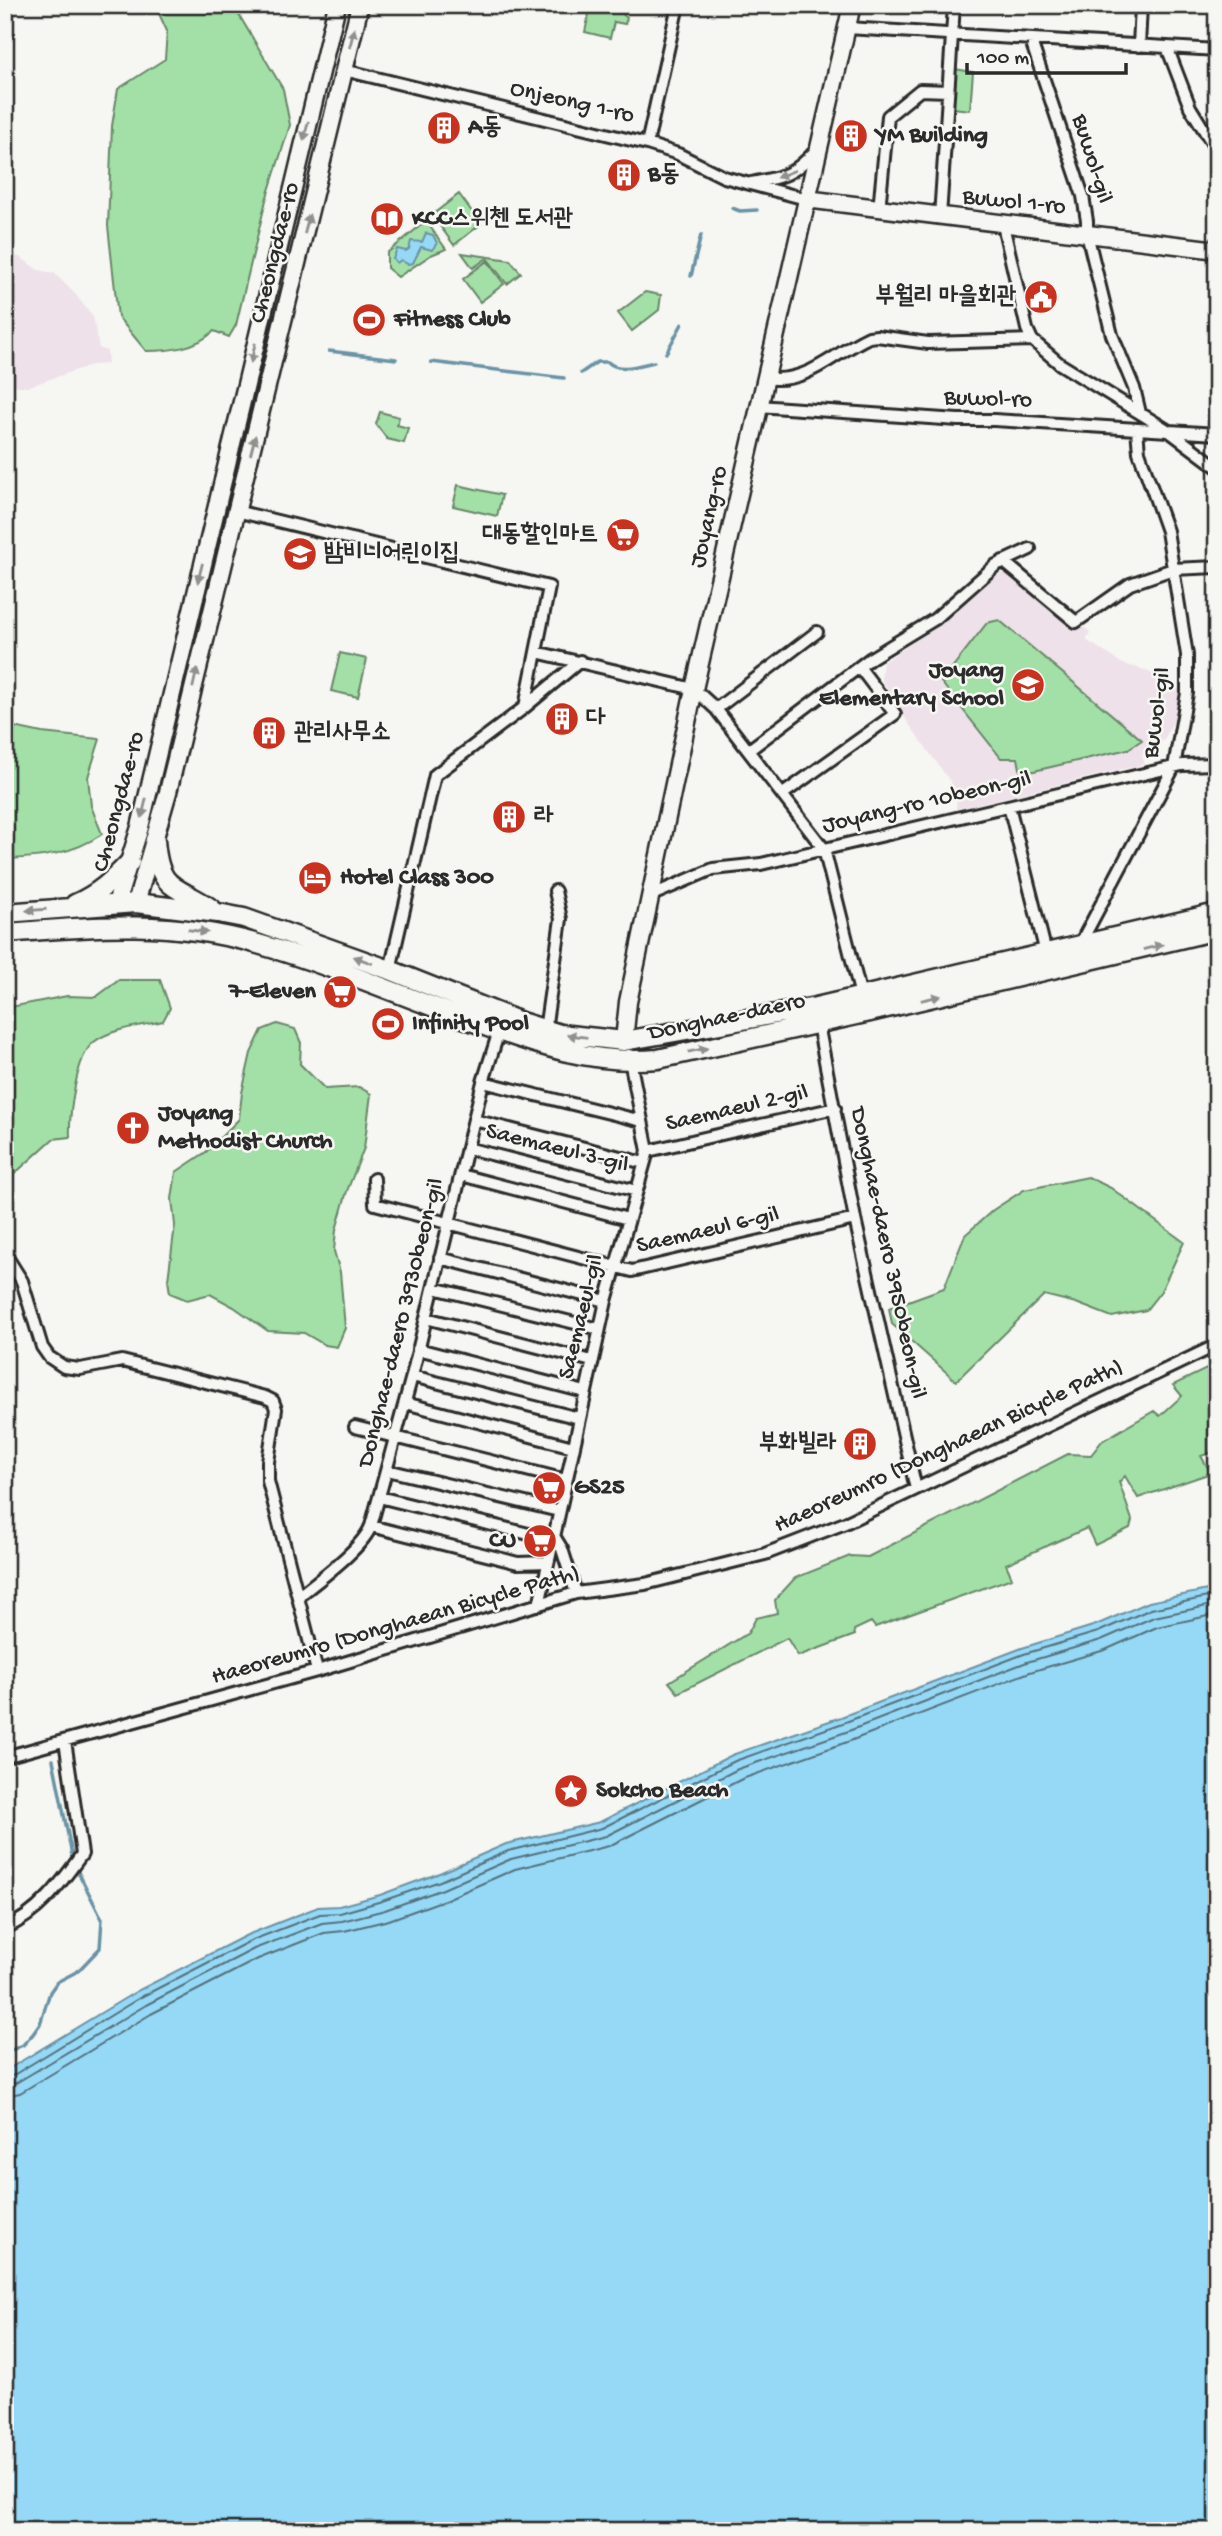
<svg xmlns="http://www.w3.org/2000/svg" width="1222" height="2536" font-family="'Gochi Hand','Poor Story',sans-serif">
<rect width="100%" height="100%" fill="#f6f6f2"/>
<filter id="ink" filterUnits="userSpaceOnUse"><feTurbulence type="fractalNoise" baseFrequency=".0143" numOctaves="2"/><feDisplacementMap in="SourceGraphic" scale="14" xChannelSelector="R" yChannelSelector="G"/><feConvolveMatrix kernelMatrix="1 2 1 2 8 2 1 2 1" color-interpolation-filters="sRGB"/></filter>
<g filter="url(#ink)">
<!-- built -->
<path fill="#eee1e9" d="M 5,255 L 20,257 L 38,270 L 54,273 L 75,294 L 93,317 L 99,348 L 107,351 L 108,364 L 91,365 L 27,387 L 5,384 Z
M 1006,571 L 1073,628 L 1075,624 L 1079,623 L 1090,632 L 1086,640 L 1123,664 L 1145,670 L 1182,691 L 1183,701 L 1164,740 L 1142,754 L 1144,764 L 956,809 L 957,791 L 909,724 L 881,679 L 883,662 L 937,627 L 996,576 Z"/>
<!-- green -->
<path fill="#a3e0a7" stroke="#678669" stroke-width="2" d="M 155,5 L 233,5 L 283,89 L 290,125 L 266,200 L 236,325 L 229,337 L 214,331 C 196,348 171,351 146,351 L 118,317 L 108,226 L 112,126 L 118,89 L 165,59 L 167,31 Z
M 591,5 L 613,5 L 627,18 L 625,24 L 614,22 L 610,38 L 585,32 Z
M 955,69 L 973,72 L 970,110 L 953,108 Z
M 459,194 L 481,224 L 454,245 L 432,215 Z
M 426,221 L 446,249 L 431,255 L 398,277 L 387,268 L 387,253 Z
M 462,253 L 510,260 L 521,273 L 507,284 L 487,258 L 473,268 Z
M 487,261 L 504,284 L 480,302 L 463,279 Z
M 645,292 L 661,295 L 659,310 L 632,331 L 618,313 Z
M 380,412 L 399,417 L 397,425 L 408,428 L 404,443 L 387,439 L 376,424 Z
M 458,485 L 502,495 L 497,516 L 453,506 Z
M 999,620 L 1142,740 L 1128,749 L 1021,774 L 1018,758 L 1001,758 L 941,682 L 987,623 Z
M 340,653 L 367,659 L 358,697 L 331,691 Z
M 5,712 L 9,726 L 42,733 L 100,739 L 88,777 L 91,806 L 102,834 C 73,854 40,858 5,859 Z
M 119,980 L 160,980 L 170,1008 L 163,1021 C 142,1026 112,1028 94,1042 C 76,1055 69,1116 70,1137 L 53,1139 L 11,1177 L 5,1186 L 5,1008 L 67,996 L 96,997 Z
M 277,1024 L 295,1029 L 301,1043 L 300,1064 L 325,1089 L 359,1087 L 371,1094 L 364,1148 L 347,1191 L 336,1230 L 334,1251 L 340,1272 L 345,1328 L 337,1347 L 325,1345 L 304,1333 L 268,1331 L 234,1307 L 210,1294 L 187,1300 L 170,1293 L 168,1280 L 175,1225 L 172,1199 L 176,1172 L 206,1152 L 239,1119 L 242,1093 L 251,1053 L 262,1030 Z
M 1088,1177 L 1111,1188 L 1184,1242 L 1161,1291 L 1146,1310 L 1112,1317 L 1076,1303 L 1044,1295 L 956,1381 L 892,1324 L 889,1308 L 944,1288 L 965,1235 L 993,1210 L 1024,1190 Z
M 1217,1364 L 1217,1451 L 1201,1456 L 1211,1473 L 1138,1498 L 1125,1476 L 1119,1482 L 1132,1520 L 1130,1528 L 1095,1545 L 1087,1528 L 1006,1564 L 1012,1578 L 875,1627 L 871,1622 L 854,1630 L 855,1635 L 798,1656 L 787,1638 L 678,1693 L 669,1682 L 748,1633 L 756,1618 L 777,1613 L 775,1600 L 795,1578 L 850,1556 L 868,1557 L 1068,1454 L 1091,1455 L 1102,1441 L 1154,1411 L 1160,1416 L 1182,1396 L 1173,1385 Z"/>
<!-- water -->
<path fill="#95d9f7" stroke="#6b93a5" stroke-width="2" d="M 426,233 L 433,235 L 437,243 L 432,250 L 421,247 L 413,263 L 407,264 L 401,260 L 397,263 L 393,259 L 397,249 L 406,251 L 409,249 L 411,241 L 422,242 Z
M 1217,1588 L 1217,2531 L 5,2531 L 5,2071 L 137,1991 L 247,1935 L 318,1907 L 339,1906 L 380,1895 L 437,1874 L 506,1844 L 600,1822 L 732,1755 L 841,1717 L 1022,1648 L 1096,1625 L 1149,1602 Z"/>
<g fill="none" stroke-linecap="round" stroke-linejoin="round">
<!-- shore -->
<path stroke="#55717d" stroke-width="2" d="M 5,2077 L 12,2076 L 141,1997 L 250,1941 L 320,1914 L 340,1913 L 382,1901 L 440,1881 L 508,1851 L 602,1828 L 735,1761 L 843,1723 L 1024,1654 L 1098,1632 L 1151,1609 L 1217,1595
M 5,2085 L 16,2083 L 146,2005 L 254,1949 L 322,1923 L 342,1921 L 385,1910 L 443,1889 L 511,1859 L 606,1836 L 738,1769 L 846,1732 L 1027,1662 L 1101,1640 L 1154,1617 L 1217,1604
M 5,2096 L 20,2093 L 151,2014 L 258,1959 L 324,1933 L 344,1931 L 389,1920 L 447,1899 L 515,1869 L 609,1846 L 742,1779 L 850,1741 L 1030,1672 L 1105,1650 L 1157,1627 L 1217,1614"/>
<!-- stream -->
<path stroke="#6b93a5" stroke-width="3.5" d="M 732,208 L 740,211 L 757,210
M 691,276 L 701,235
M 329,351 L 396,359
M 666,353 L 682,324
M 431,362 L 564,378
M 581,373 L 597,362 L 608,362 C 619,373 640,365 654,362
M 53,1760 L 73,1860
M 5,2053 L 23,2045 L 33,2034 L 40,2024 L 50,1992 L 57,1982 L 78,1971 L 100,1948 L 102,1919 L 76,1868"/>
<!-- street casing -->
<g stroke="#2b2b2b" stroke-width="16">
<path id="street" d="M 847,28 L 1217,50
M 1033,39 L 1033,47 L 1083,196 L 1087,221 L 1087,234 L 1112,335 L 1134,388 L 1140,413
M 1139,46 L 1141,5
M 1167,47 L 1190,107 L 1217,151
M 344,70 L 647,144 L 678,154 L 724,177 L 806,199
M 647,144 L 678,5
M 751,183 C 784,177 794,175 817,149
M 879,210 L 888,116 L 920,90 L 948,91
M 940,217 L 954,5
M 1003,225 L 1027,329 L 1032,340
M 765,378 C 807,385 832,354 869,337 L 877,336 L 928,343 L 1032,340 L 1060,364 L 1169,431 L 1217,467
M 758,406 L 958,420 L 994,420 L 1217,434
M 236,511 L 549,587 L 536,652
M 1003,561 L 1076,622 L 1130,584 L 1173,569 L 1217,567
M 525,707 L 580,661
M 716,709 L 817,632
M 749,750 L 871,658 L 935,619 L 996,565 L 1030,549
M 783,794 L 895,714 L 860,668
M 1009,806 L 1046,953
M 650,896 L 713,869 L 761,864 L 1182,765 L 1217,764
M 1080,944 L 1174,767 L 1187,693 L 1187,655 L 1167,531 L 1139,452 L 1137,429
M 390,970 L 435,775 L 525,707 L 536,652 L 694,689 L 716,709 L 824,849 L 861,996
M 818,1024 L 855,1219 L 916,1489
M 545,1030 L 561,919 L 555,891
M 483,1082 L 642,1121
M 474,1120 L 644,1163
M 467,1148 L 637,1191
M 648,1151 L 835,1108
M 461,1175 L 628,1219
M 374,1179 L 375,1204 L 632,1271 L 855,1219
M 5,1254 L 22,1281 L 42,1347 L 49,1357 L 64,1367 L 80,1369 L 122,1361 L 265,1397 L 273,1401 L 276,1409 L 268,1462 L 268,1481 L 317,1671
M 440,1258 L 606,1301
M 434,1288 L 599,1329
M 426,1318 L 592,1361
M 418,1349 L 585,1392
M 412,1376 L 579,1418
M 405,1403 L 573,1447
M 355,1427 L 566,1480
M 387,1470 L 559,1511
M 379,1497 L 553,1540
M 371,1526 L 518,1563 L 548,1562
M 554,1536 L 562,1549 L 576,1593
M 298,1597 C 318,1580 362,1549 371,1526 L 412,1376 L 483,1082 L 499,1031
M 539,1605 L 606,1301 L 648,1151 L 629,1055
M 5,1757 L 317,1671 L 576,1593 L 645,1584 L 765,1554 L 845,1523 L 1217,1345
M 5,1928 C 39,1914 61,1883 82,1854 L 65,1741"/>
</g>
<!-- secondary casing -->
<g stroke="#2b2b2b" stroke-width="21">
<path id="secondary" d="M 806,199 L 1217,250
M 136,903 L 168,792 L 360,5
M 116,904 L 140,827 L 337,5
M 624,1041 L 628,1002 L 694,689 L 852,5"/>
</g>
<!-- primary casing -->
<g stroke="#2b2b2b" stroke-width="23">
<path id="primary" d="M 155,840 C 159,892 175,884 212,909
M 75,904 C 98,894 113,880 130,862
M 5,913 L 136,903 L 218,913 L 244,918 L 390,970 L 521,1022 L 560,1034 L 624,1041 L 816,1007 L 1217,913
M 5,933 C 94,926 170,919 258,944 C 328,964 395,993 463,1018 C 529,1042 586,1065 658,1059 L 870,1012 L 1217,930"/>
</g>
<!-- street -->
<use href="#street" stroke="#f6f6f2" stroke-width="10"/>
<!-- secondary -->
<use href="#secondary" stroke="#f6f6f2" stroke-width="16"/>
<!-- primary -->
<use href="#primary" stroke="#f6f6f2" stroke-width="18"/>
</g>
<!-- one-way arrows -->
<defs><path id="oneway-solid" d="M-6-.8H1V-3.2L6.5 0L1 3.2V.8H-6Z" transform="scale(1.75)"/></defs>
<g fill="#90908e">
<use href="#oneway-solid" transform="translate(352 38) rotate(-76)"/>
<use href="#oneway-solid" transform="translate(306 131) rotate(104)"/>
<use href="#oneway-solid" transform="translate(786 174) rotate(158)"/>
<use href="#oneway-solid" transform="translate(307 224) rotate(-76)"/>
<use href="#oneway-solid" transform="translate(253 353) rotate(103)"/>
<use href="#oneway-solid" transform="translate(253 445) rotate(-76)"/>
<use href="#oneway-solid" transform="translate(200 573) rotate(104)"/>
<use href="#oneway-solid" transform="translate(195 678) rotate(-77)"/>
<use href="#oneway-solid" transform="translate(144 808) rotate(103)"/>
<use href="#oneway-solid" transform="translate(36 910) rotate(176)"/>
<use href="#oneway-solid" transform="translate(198 931) rotate(8)"/>
<use href="#oneway-solid" transform="translate(1153 947) rotate(-14)"/>
<use href="#oneway-solid" transform="translate(363 960) rotate(-159)"/>
<use href="#oneway-solid" transform="translate(931 998) rotate(-13)"/>
<use href="#oneway-solid" transform="translate(577 1036) rotate(-173)"/>
<use href="#oneway-solid" transform="translate(698 1050) rotate(-12)"/>
</g>
</g>
<!-- icons -->
<defs>
<g id="building-disc" transform="scale(1.75)"><circle r="9.5" fill="#c8321e" stroke="#f6f6f2"/><path d="M-4-6H4V6H1V3H-1V6H-4ZM-2.5-4.3h1.7v1.8h-1.7ZM.8-4.3h1.7v1.8H.8ZM-2.5-1h1.7V.8h-1.7ZM.8-1h1.7V.8H.8Z" fill="#fff"/></g>
<g id="library-disc" transform="scale(1.75)"><circle r="9.5" fill="#c8321e" stroke="#f6f6f2"/><path d="M-6-4Q-3-5.5-.7-3.5V5Q-3 3-6 4ZM6-4Q3-5.5 .7-3.5V5Q3 3 6 4Z" fill="#fff"/></g>
<g id="civic-disc" transform="scale(1.75)"><circle r="9.5" fill="#c8321e" stroke="#f6f6f2"/><path d="M-.6-6.5H3V-4.5H.6V-3L4-1V1h2V6H-6V1h2V-1L-.6-3ZM-1.2 2.5V6h2.4V2.5Z" fill="#fff"/></g>
<g id="stadium-disc" transform="scale(1.75)"><circle r="9.5" fill="#c8321e" stroke="#f6f6f2"/><path d="M0-5a6.5 5 0 1 0 0 10a6.5 5 0 1 0 0-10ZM-3.5-1.8h7v3.6h-7Z" fill="#fff"/></g>
<g id="supermarket-disc" transform="scale(1.75)"><circle r="9.5" fill="#c8321e" stroke="#f6f6f2"/><path d="M-6-5.5h2.5l.6 2H6L4.5 2H-2.5L-4.4-4H-6ZM-1.5 3.2a1.3 1.3 0 1 0 .1 0ZM3 3.2a1.3 1.3 0 1 0 .1 0Z" fill="#fff"/></g>
<g id="school-disc" transform="scale(1.75)"><circle r="9.5" fill="#c8321e" stroke="#f6f6f2"/><path d="M0-5L7-2L0 1L-7-2ZM-4 1L0 2.5L4 1V4Q0 6-4 4Z" fill="#fff"/></g>
<g id="hotel-disc" transform="scale(1.75)"><circle r="9.5" fill="#c8321e" stroke="#f6f6f2"/><path d="M-6-4.5h1.5V1H6V5H4.5V3h-9V5H-6ZM-4 0a1.8 1.8 0 1 1 3.6 0ZM.5 0V-2.5h3Q6-2.5 6 0Z" fill="#fff"/></g>
<g id="church-disc" transform="scale(1.75)"><circle r="9.5" fill="#c8321e" stroke="#f6f6f2"/><path d="M-1.2-6h2.4v3.5h3.3v2.4h-3.3V6h-2.4V-.1h-3.3v-2.4h3.3Z" fill="#fff"/></g>
<g id="sight-disc" transform="scale(1.75)"><circle r="9.5" fill="#c8321e" stroke="#f6f6f2"/><path d="M0-6L1.8-2.2L6-1.7L2.9 1.2L3.7 5.4L0 3.3L-3.7 5.4L-2.9 1.2L-6-1.7L-1.8-2.2Z" fill="#fff"/></g>
</defs>
<g fill-rule="evenodd">
<use href="#building-disc" x="444" y="128"/>
<use href="#building-disc" x="851" y="136"/>
<use href="#building-disc" x="624" y="175"/>
<use href="#library-disc" x="387" y="219"/>
<use href="#civic-disc" x="1041" y="297"/>
<use href="#stadium-disc" x="369" y="320"/>
<use href="#supermarket-disc" x="623" y="535"/>
<use href="#school-disc" x="300" y="554"/>
<use href="#school-disc" x="1028" y="685"/>
<use href="#building-disc" x="562" y="719"/>
<use href="#building-disc" x="269" y="733"/>
<use href="#building-disc" x="509" y="817"/>
<use href="#hotel-disc" x="315" y="878"/>
<use href="#supermarket-disc" x="340" y="992"/>
<use href="#stadium-disc" x="388" y="1024"/>
<use href="#church-disc" x="133" y="1128"/>
<use href="#building-disc" x="860" y="1444"/>
<use href="#supermarket-disc" x="549" y="1488"/>
<use href="#supermarket-disc" x="540" y="1541"/>
<use href="#sight-disc" x="571" y="1791"/>
</g>
<g text-anchor="middle" dominant-baseline="central" stroke-width="5" stroke-linejoin="round" paint-order="stroke">
<!-- street labels -->
<g font-size="24" fill="#2b2b2b" stroke="#f6f6f2">
<text transform="translate(572 103) rotate(13)">Onjeong 1-ro</text>
<text transform="translate(1091 159) rotate(73)">Buwol-gil</text>
<text transform="translate(1014 203) rotate(6)">Buwol 1-ro</text>
<text transform="translate(276 253) rotate(-76)">Cheongdae-ro</text>
<text transform="translate(988 400) rotate(2)">Buwol-ro</text>
<text transform="translate(710 517) rotate(-77)">Joyang-ro</text>
<text transform="translate(1158 713) rotate(-82)">Buwol-gil</text>
<text transform="translate(120 802) rotate(-75)">Cheongdae-ro</text>
<text transform="translate(927 803) rotate(-13)">Joyang-ro 10beon-gil</text>
<text transform="translate(727 1018) rotate(-12)">Donghae-daero</text>
<text transform="translate(737 1109) rotate(-13)">Saemaeul 2-gil</text>
<text transform="translate(557 1149) rotate(14)">Saemaeul 3-gil</text>
<text transform="translate(708 1231) rotate(-13)">Saemaeul 6-gil</text>
<text transform="translate(887 1253) rotate(78)">Donghae-daero 3950beon-gil</text>
<text transform="translate(582 1317) rotate(-76)">Saemaeul-gil</text>
<text transform="translate(402 1323) rotate(-76)">Donghae-daero 3930beon-gil</text>
<text transform="translate(949 1447) rotate(-25)">Haeoreumro (Donghaean Bicycle Path)</text>
<text transform="translate(396 1626) rotate(-16)">Haeoreumro (Donghaean Bicycle Path)</text>
</g>
<!-- poi labels -->
<g font-size="24" font-weight="bold" fill="#2b2b2b" stroke="#f6f6f2" text-anchor="start">
<text x="468" y="128">A동</text>
<text x="876" y="136">YM Building</text>
<text x="648" y="175">B동</text>
<text x="412" y="219">KCC스위첸 도서관</text>
<text x="1016" y="297" text-anchor="end">부월리 마을회관</text>
<text x="394" y="320">Fitness Club</text>
<text x="598" y="535" text-anchor="end">대동할인마트</text>
<text x="324" y="554">밤비니어린이집</text>
<text x="1004" y="671" text-anchor="end">Joyang<tspan x="1004" dy="28">Elementary School</tspan></text>
<text x="586" y="719">다</text>
<text x="294" y="733">관리사무소</text>
<text x="534" y="817">라</text>
<text x="340" y="878">Hotel Class 300</text>
<text x="316" y="992" text-anchor="end">7-Eleven</text>
<text x="412" y="1024">Infinity Pool</text>
<text x="158" y="1114">Joyang<tspan x="158" dy="28">Methodist Church</tspan></text>
<text x="836" y="1444" text-anchor="end">부화빌라</text>
<text x="574" y="1488">GS25</text>
<text x="516" y="1541" text-anchor="end">CU</text>
<text x="596" y="1791">Sokcho Beach</text>
</g>
</g>
<!-- margin -->
<rect width="1222" height="2536" fill="none" stroke="#f6f6f2" stroke-width="28"/>
<rect x="14" y="14" width="1194" height="2508" fill="none" stroke="#2b2b2b" stroke-width="2.5" filter="url(#ink)"/>
<!-- scale -->
<path d="M967 63v10h159v-10" fill="none" stroke="#2b2b2b" stroke-width="3.5"/>
<text x="977" y="63" font-size="21" fill="#2b2b2b" stroke="#f6f6f2" stroke-width="5" paint-order="stroke">100 m</text>
</svg>
